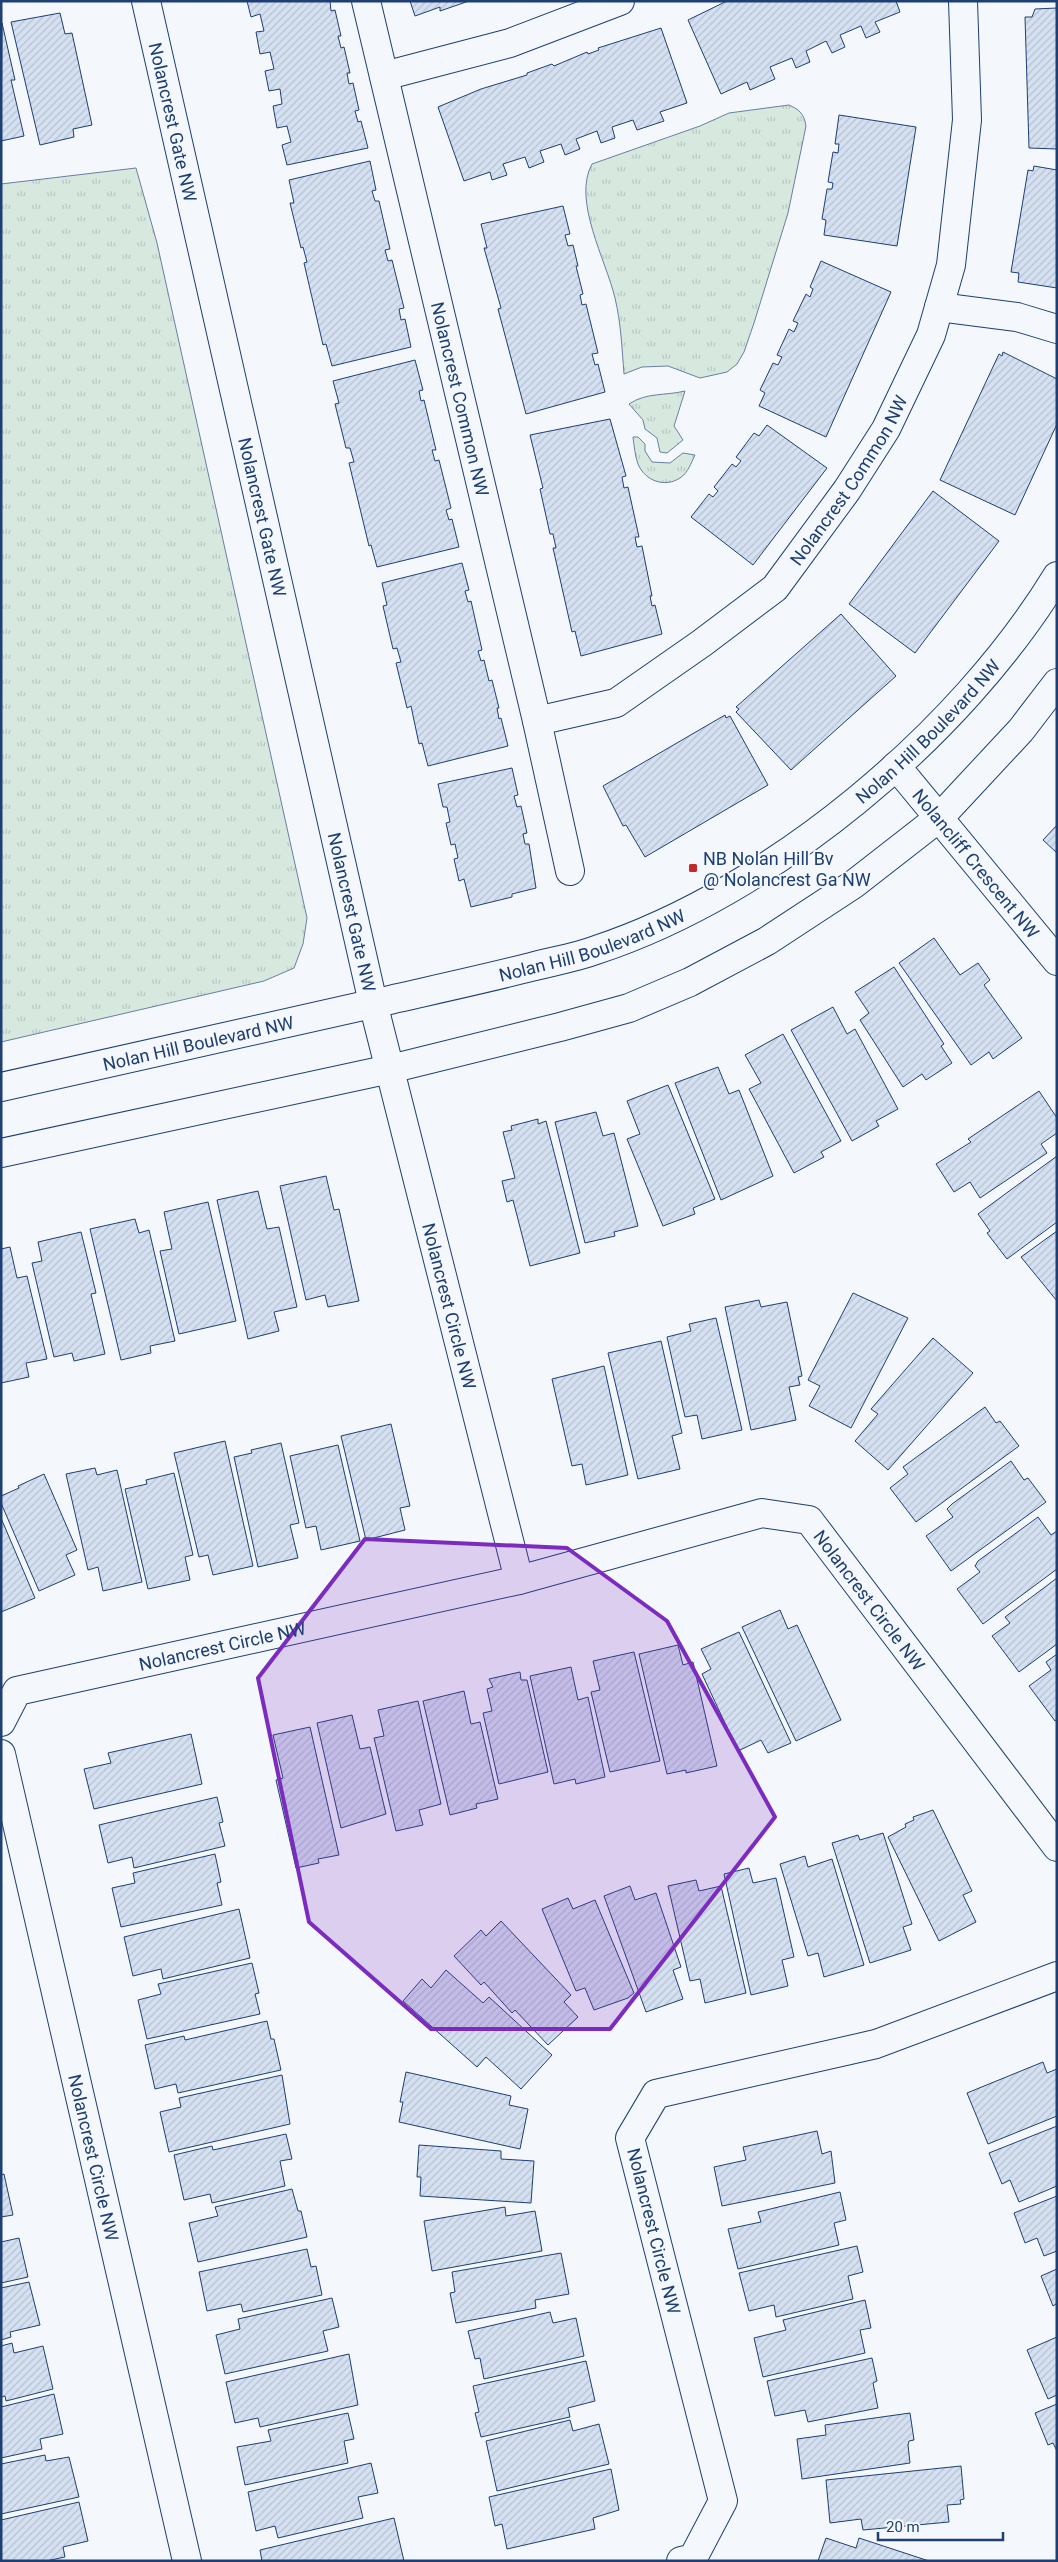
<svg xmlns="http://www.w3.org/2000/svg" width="1058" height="2562" font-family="Roboto,sans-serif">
<defs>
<pattern id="park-tufts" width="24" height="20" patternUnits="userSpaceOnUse" patternTransform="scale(1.25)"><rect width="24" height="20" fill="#d7e8df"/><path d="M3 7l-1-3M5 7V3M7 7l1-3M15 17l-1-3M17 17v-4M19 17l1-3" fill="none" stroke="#b8c8c3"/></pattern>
<pattern id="building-hatch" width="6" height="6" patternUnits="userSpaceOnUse" patternTransform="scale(1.25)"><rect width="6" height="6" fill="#d5e0f0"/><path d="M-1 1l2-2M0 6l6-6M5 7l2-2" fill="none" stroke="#b6c1d1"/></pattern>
</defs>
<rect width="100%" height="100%" fill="#f4f7fb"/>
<!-- park -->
<path fill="url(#park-tufts)" stroke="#687fa3" d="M 789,105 C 800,110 804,114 806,126 L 788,213 L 754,323 L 744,352 L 737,364 L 727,372 L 700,378 L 668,366 L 642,367 L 624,374 C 622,349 621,323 615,298 C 606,260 572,200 592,164 L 700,126 L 729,113 Z
M 136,168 L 157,243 L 307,918 L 303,944 L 294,968 L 264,981 L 1,1042 L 1,184 Z
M 685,391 L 674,426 L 683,440 L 667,453 L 660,452 L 657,438 L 645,429 L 643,420 L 629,404 C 647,392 665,396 685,391 Z
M 633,437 L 638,437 L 645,444 L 645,451 L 652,462 L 670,463 L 683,453 L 695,455 C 691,463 688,473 680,478 C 665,488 645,481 638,464 C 635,456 634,445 633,437 Z"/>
<!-- building -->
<path fill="url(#building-hatch)" stroke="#1d3f73" d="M 247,1 L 330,1 L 331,11 L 335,10 L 341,36 L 338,36 L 341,48 L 344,47 L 350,73 L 347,73 L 349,84 L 353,83 L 359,110 L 355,111 L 358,122 L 361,121 L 368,148 L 287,165 L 282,145 L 291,142 L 287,126 L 277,128 L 273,106 L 282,104 L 280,89 L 269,91 L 265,71 L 274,69 L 270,52 L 260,54 L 256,32 L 264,31 L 260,14 L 251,17 Z
M 410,1 L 469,1 L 440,11 L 440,7 L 415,16 Z
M 727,1 L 896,1 L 900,12 L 875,22 L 880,32 L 866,38 L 861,26 L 840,35 L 845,47 L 832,53 L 826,41 L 806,51 L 810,62 L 796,68 L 792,58 L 770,67 L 775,79 L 750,90 L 747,82 L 721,94 L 688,20 Z
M 1057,8 L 1057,149 L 1029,148 L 1025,17 L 1032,17 L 1035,9 Z
M 60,13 L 65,34 L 72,33 L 92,125 L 73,129 L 74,137 L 40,145 L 11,22 Z
M 2,23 L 15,80 L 11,80 L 24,136 L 1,141 Z
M 661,28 L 687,103 L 660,112 L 664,121 L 637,130 L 633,120 L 612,127 L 615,138 L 601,143 L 597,131 L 576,139 L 580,149 L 565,155 L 561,144 L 540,151 L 544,162 L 529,168 L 525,157 L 503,164 L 507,175 L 492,180 L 490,172 L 464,181 L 438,107 L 481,89 L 527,75 L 527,73 L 552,64 L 554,66 L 587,52 L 588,54 L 599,50 L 598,48 Z
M 839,115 L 916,127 L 897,246 L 824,235 L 826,220 L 822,219 L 827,189 L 832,189 L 833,183 L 828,182 L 833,152 L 838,153 L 839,144 L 835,144 Z
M 370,161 L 376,190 L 372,191 L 375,201 L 379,201 L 390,249 L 385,250 L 388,261 L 392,260 L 404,308 L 399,309 L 401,320 L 405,319 L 411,347 L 332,366 L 326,344 L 323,345 L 304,263 L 307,262 L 303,247 L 301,248 L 290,203 L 294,203 L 289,180 Z
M 1034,166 L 1057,170 L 1057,288 L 1018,282 L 1019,273 L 1011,272 L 1028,170 L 1033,171 Z
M 563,206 L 570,234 L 565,235 L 568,246 L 573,245 L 578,266 L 576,266 L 583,294 L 580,295 L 582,305 L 586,304 L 598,353 L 592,354 L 595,365 L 598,364 L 605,392 L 526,414 L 498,309 L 501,308 L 484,248 L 487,248 L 481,224 Z
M 821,261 L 891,292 L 826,437 L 759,406 L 765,393 L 760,390 L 773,363 L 778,365 L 782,357 L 777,355 L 789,329 L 794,332 L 798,323 L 793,321 L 806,294 L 810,297 L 813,289 L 810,287 Z
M 1003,352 L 1057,379 L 1057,424 L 1015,515 L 940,480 L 999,354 L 1002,356 Z
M 415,360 L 423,390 L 419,391 L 421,401 L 424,400 L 436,450 L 432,450 L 435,461 L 439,460 L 451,508 L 446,510 L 449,520 L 452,519 L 459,547 L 377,567 L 371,545 L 369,546 L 349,463 L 354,462 L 350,448 L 346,448 L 335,404 L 339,403 L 333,381 Z
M 610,419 L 626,476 L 622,477 L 624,488 L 628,487 L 639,537 L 635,537 L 637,547 L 642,546 L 652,596 L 650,596 L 652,606 L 655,605 L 662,634 L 581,656 L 575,631 L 572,632 L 553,548 L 556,548 L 553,534 L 550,534 L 540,489 L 543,488 L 530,435 Z
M 767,425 L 827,468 L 753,565 L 691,517 L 709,494 L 713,497 L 718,491 L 714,487 L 732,464 L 736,467 L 741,461 L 736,457 L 754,433 L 759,436 Z
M 933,491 L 999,541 L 915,653 L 849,604 Z
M 462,563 L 469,590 L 465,591 L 468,602 L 471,601 L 482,650 L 478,651 L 481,661 L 484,660 L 489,681 L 492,680 L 499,708 L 497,708 L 499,719 L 501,718 L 508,746 L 428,766 L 422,743 L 419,744 L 411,706 L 407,708 L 396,663 L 401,662 L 397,648 L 393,649 L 383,606 L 387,605 L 382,583 Z
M 841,614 L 896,676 L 791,770 L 736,712 L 739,709 L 736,707 Z
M 725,715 L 726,718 L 730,716 L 768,785 L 645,857 L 626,825 L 623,826 L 603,786 Z
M 512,768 L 518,795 L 514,796 L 517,807 L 521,806 L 527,833 L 523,834 L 525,844 L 529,844 L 536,888 L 512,894 L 512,897 L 471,907 L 464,879 L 459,881 L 454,859 L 458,858 L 455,844 L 451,845 L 446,823 L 450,822 L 447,807 L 443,807 L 438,784 Z
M 1057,825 L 1057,853 L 1043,840 Z
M 934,938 L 960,975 L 978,963 L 990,980 L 984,985 L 1022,1038 L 993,1059 L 989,1052 L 971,1065 L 899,963 Z
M 894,967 L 944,1044 L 941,1046 L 952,1063 L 926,1080 L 922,1074 L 903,1087 L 860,1020 L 869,1013 L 855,992 Z
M 833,1007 L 847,1034 L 855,1029 L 898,1109 L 876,1121 L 879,1126 L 852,1141 L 791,1030 Z
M 783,1034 L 841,1141 L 821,1152 L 824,1157 L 794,1173 L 749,1089 L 761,1083 L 745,1055 Z
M 718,1067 L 729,1094 L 739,1090 L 773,1176 L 721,1200 L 675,1083 Z
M 668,1085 L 715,1199 L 693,1208 L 695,1214 L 663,1226 L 627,1139 L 640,1134 L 627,1101 Z
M 1039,1091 L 1057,1118 L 1057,1133 L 1041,1144 L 1047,1153 L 980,1198 L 970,1182 L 954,1192 L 936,1164 L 971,1142 L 968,1139 Z
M 596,1112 L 603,1136 L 614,1133 L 638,1226 L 614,1232 L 615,1236 L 585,1243 L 555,1122 Z
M 538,1119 L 538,1124 L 546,1121 L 580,1253 L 530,1266 L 513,1200 L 507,1202 L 502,1181 L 515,1178 L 503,1132 L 512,1130 L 511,1126 Z
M 1057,1156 L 1057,1222 L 1007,1259 L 987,1233 L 990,1231 L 978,1214 Z
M 326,1176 L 334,1210 L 339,1209 L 359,1301 L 328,1307 L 325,1295 L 306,1300 L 280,1186 Z
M 258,1191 L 267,1229 L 279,1227 L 297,1307 L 274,1312 L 279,1331 L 248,1339 L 217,1200 Z
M 208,1202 L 236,1321 L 179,1334 L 160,1251 L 172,1249 L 164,1212 Z
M 135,1219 L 139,1233 L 149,1230 L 175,1341 L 150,1346 L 151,1353 L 121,1360 L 90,1229 Z
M 1057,1231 L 1057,1301 L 1021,1257 Z
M 81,1232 L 96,1293 L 91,1294 L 105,1354 L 74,1361 L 72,1353 L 54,1357 L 32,1263 L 42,1261 L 38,1242 Z
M 10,1247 L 17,1278 L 27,1276 L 47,1359 L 26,1363 L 29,1377 L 1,1383 L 1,1249 Z
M 853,1293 L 908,1318 L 851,1428 L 809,1406 L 820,1386 L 808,1380 Z
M 759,1300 L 761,1307 L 787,1302 L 802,1376 L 798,1377 L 800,1385 L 789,1387 L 796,1420 L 751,1430 L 725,1307 Z
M 716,1318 L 742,1430 L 702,1439 L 697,1415 L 685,1417 L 667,1337 L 691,1331 L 689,1324 Z
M 933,1338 L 973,1373 L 888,1470 L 855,1441 L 878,1414 L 871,1409 Z
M 661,1341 L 682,1433 L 672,1436 L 680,1469 L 638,1479 L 608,1353 Z
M 604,1366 L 628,1475 L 586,1485 L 582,1464 L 572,1466 L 552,1379 Z
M 985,1407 L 996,1423 L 1000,1421 L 1019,1446 L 916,1522 L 890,1488 L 908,1474 L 903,1467 Z
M 391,1424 L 410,1506 L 400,1508 L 405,1530 L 366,1540 L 341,1436 Z
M 225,1441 L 253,1566 L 213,1575 L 208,1555 L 199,1557 L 174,1453 Z
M 281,1443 L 299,1523 L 290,1525 L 298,1558 L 258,1567 L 234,1457 L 252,1453 L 251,1450 Z
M 338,1445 L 360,1541 L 321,1550 L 316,1526 L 306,1528 L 290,1456 Z
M 1011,1461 L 1024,1480 L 1028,1478 L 1046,1502 L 951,1571 L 926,1536 L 953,1517 L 947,1509 L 952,1504 Z
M 95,1468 L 97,1475 L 117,1470 L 142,1582 L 103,1591 L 98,1567 L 88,1570 L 66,1474 Z
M 174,1473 L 193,1555 L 185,1557 L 190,1580 L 148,1589 L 125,1489 L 147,1484 L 146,1480 Z
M 44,1474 L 77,1550 L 66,1555 L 75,1575 L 39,1591 L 1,1503 L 1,1496 L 19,1488 L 18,1486 Z
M 1038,1517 L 1051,1535 L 1057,1531 L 1057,1569 L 983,1624 L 957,1589 L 980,1572 L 975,1566 L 978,1561 Z
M 1,1518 L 35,1598 L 1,1612 Z
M 1057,1578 L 1057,1644 L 1019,1672 L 992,1636 L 1010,1623 L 1005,1617 Z
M 780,1610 L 788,1629 L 797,1625 L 841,1720 L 796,1741 L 742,1627 Z
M 739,1632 L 791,1743 L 768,1753 L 761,1740 L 738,1751 L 702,1674 L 711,1669 L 701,1649 Z
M 678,1645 L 683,1665 L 693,1662 L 717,1766 L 686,1773 L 686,1770 L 667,1774 L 639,1654 Z
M 634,1652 L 660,1761 L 610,1772 L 591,1692 L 600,1690 L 593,1661 Z
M 1057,1654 L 1057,1720 L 1055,1721 L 1029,1686 L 1051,1670 L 1046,1662 Z
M 571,1667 L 578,1700 L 588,1697 L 605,1777 L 576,1784 L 575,1779 L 554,1784 L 530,1676 Z
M 520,1672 L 521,1680 L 527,1680 L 548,1772 L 499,1784 L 483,1713 L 492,1711 L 487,1689 L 493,1687 L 489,1679 Z
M 464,1691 L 471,1724 L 480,1722 L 498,1799 L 476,1804 L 477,1808 L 450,1815 L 423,1701 Z
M 418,1701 L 441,1804 L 419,1810 L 423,1825 L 396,1831 L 374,1738 L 384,1736 L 378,1710 Z
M 352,1715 L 360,1749 L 370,1747 L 386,1814 L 341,1828 L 317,1723 Z
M 310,1727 L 339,1855 L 318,1859 L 319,1863 L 296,1868 L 276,1780 L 283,1778 L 273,1735 Z
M 191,1734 L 202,1784 L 94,1809 L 84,1769 L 111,1763 L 108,1753 Z
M 217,1797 L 223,1822 L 219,1823 L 225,1846 L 134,1868 L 132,1857 L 108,1863 L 99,1825 Z
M 933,1810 L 972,1891 L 963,1895 L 976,1922 L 939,1941 L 888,1837 L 906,1827 L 905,1824 L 914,1820 L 913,1817 Z
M 883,1833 L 912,1924 L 903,1927 L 911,1950 L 870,1963 L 832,1843 L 858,1835 L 860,1840 Z
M 215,1854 L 221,1882 L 217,1883 L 222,1905 L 121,1927 L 112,1888 L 135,1883 L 133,1873 Z
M 805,1856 L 808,1867 L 832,1859 L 864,1965 L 824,1977 L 818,1953 L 808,1956 L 780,1864 Z
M 749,1868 L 753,1883 L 776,1878 L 794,1957 L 782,1960 L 788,1986 L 751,1995 L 724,1874 Z
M 696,1880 L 699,1891 L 721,1886 L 746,1993 L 705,2003 L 700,1979 L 690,1981 L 668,1886 Z
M 630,1886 L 635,1900 L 656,1893 L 681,1967 L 673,1970 L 683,1999 L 646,2012 L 604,1896 Z
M 568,1898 L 573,1909 L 595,1900 L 634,1993 L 628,1998 L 594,2010 L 585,1988 L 576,1991 L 542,1909 Z
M 239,1909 L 250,1958 L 163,1979 L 161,1969 L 133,1976 L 124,1937 Z
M 501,1921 L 571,1995 L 564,2002 L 578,2017 L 548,2045 L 515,2010 L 512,2013 L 484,1982 L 481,1985 L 454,1956 L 481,1930 L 486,1936 Z
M 252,1963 L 259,1993 L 255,1994 L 260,2014 L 147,2039 L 138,2000 L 161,1994 L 158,1984 Z
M 446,1970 L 483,2003 L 489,1997 L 552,2055 L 521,2089 L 486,2057 L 477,2067 L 403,2001 L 422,1979 L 431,1988 Z
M 267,2021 L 271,2039 L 274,2039 L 281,2070 L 178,2093 L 176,2084 L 155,2089 L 145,2045 L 184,2036 L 185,2040 Z
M 1043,2062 L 1047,2073 L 1057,2069 L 1057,2116 L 988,2144 L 967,2093 Z
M 406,2072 L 511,2096 L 509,2105 L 528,2109 L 520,2149 L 399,2122 L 403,2102 L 400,2102 Z
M 282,2075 L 290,2124 L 169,2152 L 160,2112 L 181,2107 L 179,2098 Z
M 1057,2126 L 1057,2186 L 1019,2202 L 1010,2180 L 1002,2184 L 989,2153 Z
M 817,2131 L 822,2154 L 831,2151 L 835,2183 L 722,2206 L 714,2167 L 746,2160 L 743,2147 Z
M 286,2134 L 292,2159 L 280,2161 L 285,2186 L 212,2203 L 210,2194 L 184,2200 L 174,2155 L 212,2146 L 213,2150 Z
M 419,2145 L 501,2151 L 501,2159 L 534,2161 L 531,2203 L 420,2196 L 421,2177 L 417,2177 Z
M 4,2174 L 13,2215 L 1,2217 L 1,2175 Z
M 292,2189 L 298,2211 L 301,2211 L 307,2237 L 198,2262 L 189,2223 L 218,2216 L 215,2207 Z
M 840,2192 L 846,2220 L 834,2223 L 839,2245 L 738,2269 L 728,2229 L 761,2222 L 758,2212 Z
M 1057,2196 L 1057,2251 L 1044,2256 L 1037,2238 L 1025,2243 L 1014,2213 Z
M 505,2207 L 506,2216 L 535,2211 L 542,2251 L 432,2271 L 424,2221 Z
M 19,2238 L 28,2277 L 1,2283 L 1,2242 Z
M 857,2246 L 863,2272 L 848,2276 L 853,2299 L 776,2317 L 774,2305 L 749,2311 L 739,2273 Z
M 307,2249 L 311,2267 L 316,2266 L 322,2295 L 243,2312 L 241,2304 L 207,2311 L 199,2272 Z
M 561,2253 L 569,2294 L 535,2300 L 536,2308 L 456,2323 L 450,2293 L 455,2292 L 452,2272 Z
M 1057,2269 L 1057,2306 L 1056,2304 L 1053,2306 L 1041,2276 Z
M 29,2282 L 40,2325 L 10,2332 L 11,2337 L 1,2340 L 1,2288 Z
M 332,2298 L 339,2327 L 323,2331 L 328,2351 L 225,2374 L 216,2335 L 240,2329 L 238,2319 Z
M 865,2300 L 871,2328 L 860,2330 L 865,2353 L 763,2377 L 754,2338 L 786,2330 L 783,2320 Z
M 550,2312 L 553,2323 L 576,2318 L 584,2356 L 484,2379 L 480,2358 L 475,2359 L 468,2331 Z
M 1057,2337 L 1057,2395 L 1048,2399 L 1027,2350 Z
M 12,2343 L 14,2353 L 43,2346 L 53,2389 L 6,2401 L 5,2396 L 1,2397 L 1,2346 Z
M 349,2354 L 358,2405 L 260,2427 L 258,2418 L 235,2423 L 226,2382 Z
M 872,2358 L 877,2381 L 873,2383 L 878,2408 L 808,2422 L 805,2410 L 775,2416 L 767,2381 Z
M 586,2361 L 595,2401 L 568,2408 L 570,2417 L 481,2437 L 475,2413 L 479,2412 L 473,2386 Z
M 54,2394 L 63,2434 L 40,2439 L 42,2449 L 1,2458 L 1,2407 Z
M 1057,2404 L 1057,2451 L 1053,2443 L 1048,2445 L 1035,2413 Z
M 348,2413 L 354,2439 L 344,2441 L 348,2463 L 245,2485 L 237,2447 L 271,2441 L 268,2430 Z
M 910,2413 L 914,2440 L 909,2441 L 908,2445 L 910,2463 L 802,2479 L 797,2439 L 826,2435 L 825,2425 Z
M 570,2420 L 573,2431 L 599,2424 L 609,2464 L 497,2491 L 486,2441 Z
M 45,2455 L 46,2461 L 69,2457 L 79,2497 L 1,2514 L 1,2464 Z
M 371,2463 L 378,2493 L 358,2497 L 363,2518 L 278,2538 L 275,2526 L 256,2531 L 248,2492 Z
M 961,2466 L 964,2499 L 960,2500 L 961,2504 L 947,2505 L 949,2522 L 863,2530 L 861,2519 L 830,2523 L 826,2480 Z
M 611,2469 L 619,2510 L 593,2518 L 595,2529 L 507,2549 L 502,2524 L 495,2526 L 489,2497 Z
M 79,2502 L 88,2541 L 63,2547 L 65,2557 L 46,2561 L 1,2561 L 1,2520 Z
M 394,2518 L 404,2561 L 262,2561 L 260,2550 Z
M 826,2538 L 856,2548 L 859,2538 L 929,2561 L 818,2561 Z"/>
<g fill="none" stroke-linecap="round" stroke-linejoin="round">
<!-- street casing -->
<g stroke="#1d3f73" stroke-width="30">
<g id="street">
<path id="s1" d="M 146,1 L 373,1003 L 519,1580"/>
<path id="s2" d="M 366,1 L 537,721 L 570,871"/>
<path d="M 384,76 L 510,43 L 620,1"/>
<path d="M 939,307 L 1017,317 L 1057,329"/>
<path id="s3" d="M 537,721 L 616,703 L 702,643 L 775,588 L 847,490 L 886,429 L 931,335 L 951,265 L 967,120 L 963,1"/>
<path id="s4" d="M 896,766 L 1057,961"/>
<path id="s5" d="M 1,1722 L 17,1691 L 519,1580 L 762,1513 L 809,1520 L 1057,1847"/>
<path id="s6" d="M 1,1754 L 187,2561"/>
<path d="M 681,2561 L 693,2558 L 723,2501 L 630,2138 L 656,2094 L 876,2044 L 1057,1976"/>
</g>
</g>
<!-- secondary casing -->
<g stroke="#1d3f73" stroke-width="30">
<g id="secondary">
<path id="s7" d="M 1,1087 C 126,1059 251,1031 376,1003 C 428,991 480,980 531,967 C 553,961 575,958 596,950 C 772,892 961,734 1057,576"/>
<path d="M 1,1153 L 390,1069 L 560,1027 L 629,1008 L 690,982 L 767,941 L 854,884 L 940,817 L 1021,730 L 1057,683"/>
</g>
</g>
<!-- street -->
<use href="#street" stroke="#f4f7fb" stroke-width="28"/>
<!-- secondary -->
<use href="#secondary" stroke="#f4f7fb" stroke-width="28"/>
</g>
<!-- marked area -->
<path fill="#7b2cbf" fill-opacity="0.2" stroke="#7b2cbf" stroke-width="4" stroke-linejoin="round" d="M 365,1539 L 567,1548 L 667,1621 L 775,1817 L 610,2029 L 431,2029 L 309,1922 L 258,1678 Z"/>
<!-- markers -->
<rect fill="#c62828" stroke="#f4f7fb" stroke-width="2" x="688" y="863" width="10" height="10" rx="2.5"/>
<g text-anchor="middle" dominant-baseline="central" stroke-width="4" stroke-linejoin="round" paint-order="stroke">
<!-- street labels -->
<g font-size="18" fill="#1d3f73" stroke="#f4f7fb">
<text stroke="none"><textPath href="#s1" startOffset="124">Nolancrest Gate NW</textPath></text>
<text stroke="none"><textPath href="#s2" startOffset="409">Nolancrest Common NW</textPath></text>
<text stroke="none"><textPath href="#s3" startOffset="408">Nolancrest Common NW</textPath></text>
<text stroke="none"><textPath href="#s1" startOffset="529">Nolancrest Gate NW</textPath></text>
<text stroke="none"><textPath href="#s7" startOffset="1012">Nolan Hill Boulevard NW</textPath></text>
<text stroke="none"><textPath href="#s4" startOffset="126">Nolancliff Crescent NW</textPath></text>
<text stroke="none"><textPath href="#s1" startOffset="934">Nolancrest Gate NW</textPath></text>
<text stroke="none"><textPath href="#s7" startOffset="608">Nolan Hill Boulevard NW</textPath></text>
<text stroke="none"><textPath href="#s7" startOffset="202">Nolan Hill Boulevard NW</textPath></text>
<text stroke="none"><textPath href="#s1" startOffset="1340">Nolancrest Circle NW</textPath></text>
<text stroke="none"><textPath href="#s5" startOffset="949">Nolancrest Circle NW</textPath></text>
<text stroke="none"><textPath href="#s5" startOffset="245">Nolancrest Circle NW</textPath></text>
<text stroke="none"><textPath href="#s6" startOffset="414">Nolancrest Circle NW</textPath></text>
<text transform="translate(654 2231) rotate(76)">Nolancrest Circle NW</text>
</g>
<!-- poi labels -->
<g font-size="18" fill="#1d3f73" stroke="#f4f7fb" text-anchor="start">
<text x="703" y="858">NB Nolan Hill Bv<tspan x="703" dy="21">@ Nolancrest Ga NW</tspan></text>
</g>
</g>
<!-- border -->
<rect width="1058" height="2562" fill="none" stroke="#1d3f73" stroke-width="5"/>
<!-- scale -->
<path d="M878 2532v8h125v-8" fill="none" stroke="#1d3f73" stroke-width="2.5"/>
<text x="886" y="2532" font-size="15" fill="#1d3f73" stroke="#f4f7fb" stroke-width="4" paint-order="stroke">20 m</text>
</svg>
